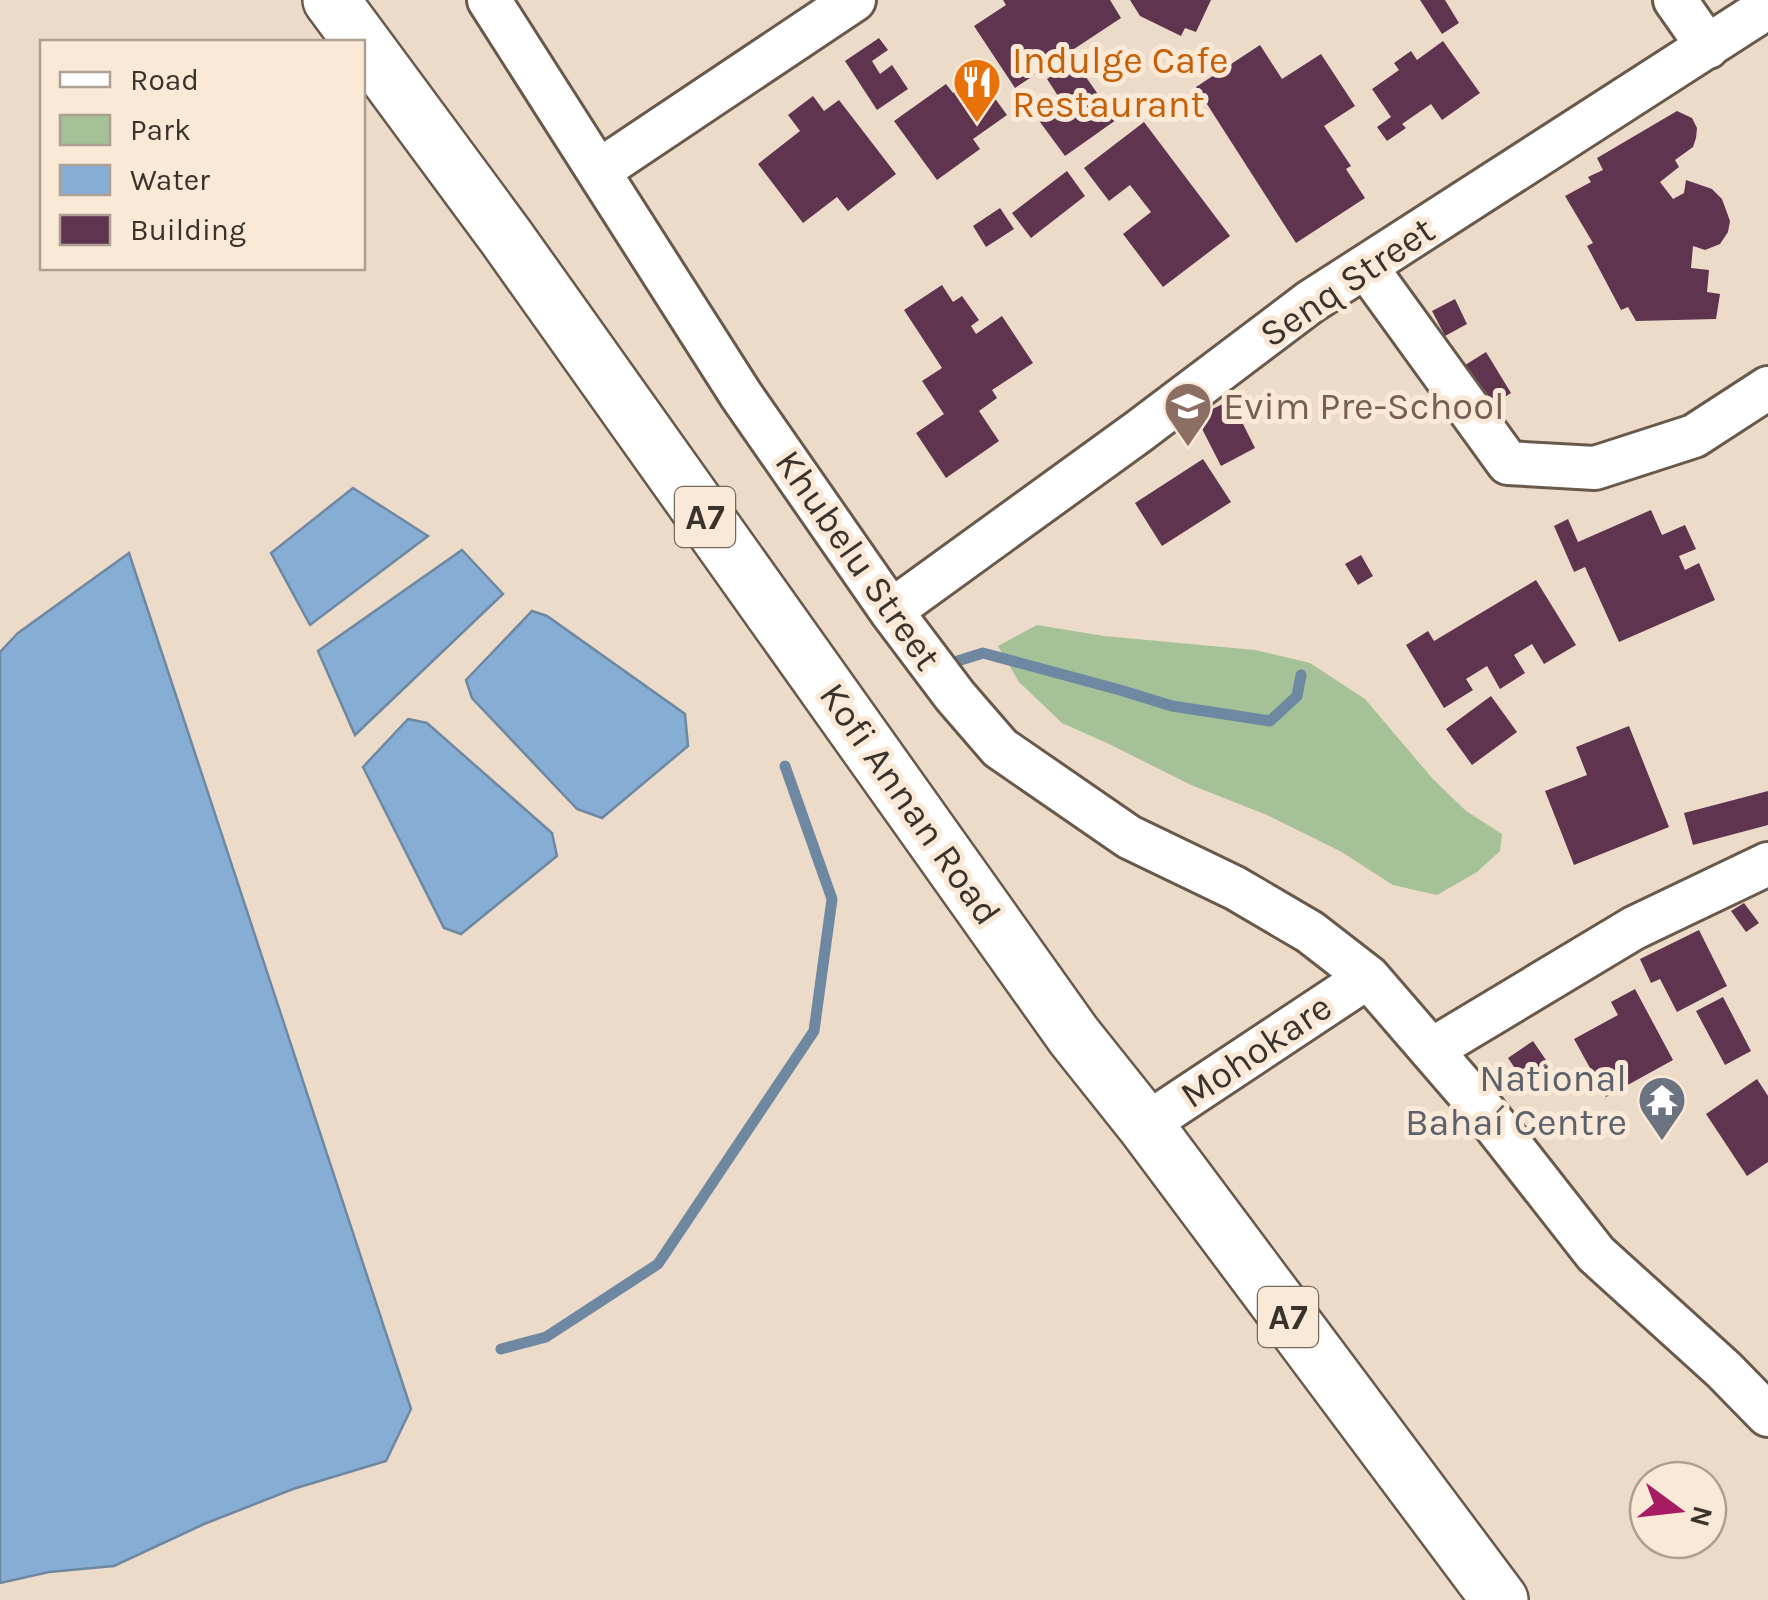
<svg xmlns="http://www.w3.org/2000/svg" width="1768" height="1600" font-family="Karla,sans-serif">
<rect width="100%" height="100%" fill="#eddbca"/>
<!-- green -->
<path fill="#a4c197" d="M 1037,625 L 1104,636 L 1255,650 L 1310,663 L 1365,699 L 1432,778 L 1466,811 L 1502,834 L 1500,851 L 1477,872 L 1437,895 L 1393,885 L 1340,851 L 1267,815 L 1191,785 L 1109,744 L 1062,723 L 1019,682 L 998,646 Z"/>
<!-- water -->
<path fill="#86add4" stroke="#6f88a2" stroke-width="2.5" d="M 353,488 L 428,536 L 310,625 L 271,553 Z
M 462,550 L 503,594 L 355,735 L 318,651 Z
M 129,553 L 411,1409 L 386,1461 L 293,1489 L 204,1524 L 114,1566 L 49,1572 L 0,1583 L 0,652 L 18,633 Z
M 532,611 L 547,616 L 685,714 L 688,746 L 602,818 L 577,809 L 472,698 L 466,680 Z
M 408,719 L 427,723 L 552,833 L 557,856 L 461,934 L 444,928 L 363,767 Z"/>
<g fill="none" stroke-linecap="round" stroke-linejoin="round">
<!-- stream -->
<path stroke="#6f88a2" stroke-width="11" d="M 948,664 L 983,653 L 1120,690 L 1172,706 L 1270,721 L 1297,696 L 1301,675
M 501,1349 L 546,1337 L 658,1264 L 814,1031 L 832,899 L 785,766"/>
</g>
<!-- building -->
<path fill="#5e344e" d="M 1003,0 L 1110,0 L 1121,18 L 1015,88 L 974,26 L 1006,5 Z
M 1130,0 L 1211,0 L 1196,32 L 1185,28 L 1181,36 L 1140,16 Z
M 1420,0 L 1445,0 L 1459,23 L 1442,34 Z
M 879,38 L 888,50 L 872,61 L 880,74 L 892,65 L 908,89 L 877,110 L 845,61 Z
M 1443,41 L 1480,93 L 1442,120 L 1431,104 L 1402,124 L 1406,128 L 1387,141 L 1377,127 L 1391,117 L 1372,89 L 1399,70 L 1394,63 L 1411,51 L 1417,60 Z
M 1260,45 L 1282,79 L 1321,54 L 1355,106 L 1324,126 L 1351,166 L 1346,169 L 1365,198 L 1296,243 L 1196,87 Z
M 1074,60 L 1116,120 L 1065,156 L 1040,122 L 1064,105 L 1047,79 Z
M 978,75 L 1007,115 L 973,139 L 980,149 L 937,180 L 894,121 L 946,84 L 953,93 Z
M 813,96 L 824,111 L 839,100 L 896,174 L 848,211 L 837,197 L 803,223 L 758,164 L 800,131 L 788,115 Z
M 1677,111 L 1692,118 L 1697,128 L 1696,138 L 1693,147 L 1675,160 L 1679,167 L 1660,182 L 1673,199 L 1684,193 L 1686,180 L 1712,189 L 1722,199 L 1730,221 L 1728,232 L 1720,244 L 1705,250 L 1693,246 L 1691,268 L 1709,270 L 1707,292 L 1720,294 L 1716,319 L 1636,321 L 1628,307 L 1621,310 L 1587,246 L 1593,243 L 1565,196 L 1591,182 L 1588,177 L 1603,170 L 1597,158 Z
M 1144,122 L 1230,236 L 1163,287 L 1123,234 L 1151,212 L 1130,185 L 1109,201 L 1084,168 Z
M 1067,171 L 1085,196 L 1031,238 L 1012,213 Z
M 1000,208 L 1014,229 L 986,247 L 973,226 Z
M 942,285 L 953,302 L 962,296 L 979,320 L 971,326 L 976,334 L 1002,316 L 1033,363 L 992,390 L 997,398 L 979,411 L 999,441 L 946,478 L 916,433 L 944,414 L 922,381 L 942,368 L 904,310 Z
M 1455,299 L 1467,324 L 1445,336 L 1432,311 Z
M 1486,352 L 1511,393 L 1487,408 L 1462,367 Z
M 1231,400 L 1255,448 L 1221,466 L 1196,417 Z
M 1203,459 L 1231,502 L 1162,546 L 1135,503 Z
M 1651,510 L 1662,535 L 1685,525 L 1696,549 L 1679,556 L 1685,570 L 1699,563 L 1715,600 L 1619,642 L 1585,567 L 1574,572 L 1554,526 L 1568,519 L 1578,542 Z
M 1361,555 L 1373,576 L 1358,585 L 1345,564 Z
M 1536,580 L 1576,645 L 1544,664 L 1532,644 L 1514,655 L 1525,673 L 1500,689 L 1487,666 L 1466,679 L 1473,690 L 1444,708 L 1406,645 L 1428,631 L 1434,641 Z
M 1491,696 L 1517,732 L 1472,765 L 1446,729 Z
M 1629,726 L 1669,827 L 1574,865 L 1545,791 L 1587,775 L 1576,747 Z
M 1768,791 L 1768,825 L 1693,845 L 1684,813 Z
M 1744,903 L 1759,923 L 1746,932 L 1731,911 Z
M 1699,930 L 1727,986 L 1677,1012 L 1660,979 L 1651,983 L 1640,959 Z
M 1635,989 L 1673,1060 L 1606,1097 L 1574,1039 L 1618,1015 L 1611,1002 Z
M 1723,997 L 1751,1051 L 1725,1065 L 1696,1011 Z
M 1533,1041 L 1548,1063 L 1523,1080 L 1508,1058 Z
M 1757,1079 L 1768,1096 L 1768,1162 L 1747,1176 L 1706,1114 Z"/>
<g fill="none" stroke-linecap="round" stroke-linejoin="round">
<!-- minor casing -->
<g stroke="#68594a" stroke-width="48">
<path id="minor" d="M 489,0 L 741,395 L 891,611 L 955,696 L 1000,748 L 1129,837 L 1235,888 L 1310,932 L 1368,977 L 1483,1110 L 1596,1254 L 1724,1370 L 1768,1415
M 1675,0 L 1708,47
M 600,170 L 854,0
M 1366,267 L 1508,463 L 1595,468 L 1694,436 L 1768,388
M 891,611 L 1138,432 L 1310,302 L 1768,7
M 1431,1050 L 1634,928 L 1768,864
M 1145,1125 L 1368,977"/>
</g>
<!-- major casing -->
<g stroke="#68594a" stroke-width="60">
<path id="major" d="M 331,0 L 506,237 L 1074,1036 L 1145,1125 L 1500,1600"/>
</g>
<!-- minor -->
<use href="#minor" stroke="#fff" stroke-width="42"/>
<!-- major -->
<use href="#major" stroke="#fff" stroke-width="55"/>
</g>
<!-- icons -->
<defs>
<g id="restaurant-pin" transform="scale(2.5)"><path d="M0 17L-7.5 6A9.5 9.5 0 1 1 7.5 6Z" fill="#e8710a" stroke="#fae9d7"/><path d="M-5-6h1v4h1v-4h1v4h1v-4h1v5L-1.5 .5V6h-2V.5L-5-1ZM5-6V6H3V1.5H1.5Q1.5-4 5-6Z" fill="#fff"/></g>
<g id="school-pin" transform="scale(2.5)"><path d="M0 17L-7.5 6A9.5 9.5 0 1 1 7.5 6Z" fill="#8d6e63" stroke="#fae9d7"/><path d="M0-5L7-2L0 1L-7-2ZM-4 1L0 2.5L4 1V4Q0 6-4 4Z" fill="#fff"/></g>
<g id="temple-pin" transform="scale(2.5)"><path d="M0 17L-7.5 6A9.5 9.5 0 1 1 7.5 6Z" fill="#6b7280" stroke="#fae9d7"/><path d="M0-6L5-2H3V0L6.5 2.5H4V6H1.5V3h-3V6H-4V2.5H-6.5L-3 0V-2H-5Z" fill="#fff"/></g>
</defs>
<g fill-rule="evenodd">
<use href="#restaurant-pin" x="977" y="82"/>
<use href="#school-pin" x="1188" y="406"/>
<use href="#temple-pin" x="1662" y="1100"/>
</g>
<g text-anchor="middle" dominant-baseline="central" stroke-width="10" stroke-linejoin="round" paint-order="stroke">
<!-- shield labels -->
<g fill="#fae9d7" stroke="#746a5f" stroke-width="2.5">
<rect x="675" y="487" width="60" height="60" rx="8"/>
<rect x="1258" y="1287" width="60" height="60" rx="8"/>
</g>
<g font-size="35" font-weight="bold" fill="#3a332c">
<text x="705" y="517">A7</text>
<text x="1288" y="1317">A7</text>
</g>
<!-- food labels -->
<g font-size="38" fill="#c56008" stroke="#fae9d7" text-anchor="start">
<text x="1012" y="60">Indulge Cafe<tspan x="1012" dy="44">Restaurant</tspan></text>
</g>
<!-- street labels -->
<g font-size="38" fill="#3a332c" stroke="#fae9d7">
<text transform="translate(1347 282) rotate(-34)">Senq Street</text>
<text transform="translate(858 560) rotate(55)">Khubelu Street</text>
<text transform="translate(910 804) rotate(55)">Kofi Annan Road</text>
<text transform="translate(1256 1051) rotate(-34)">Mohokare</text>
</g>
<!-- education labels -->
<g font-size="38" fill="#785e54" stroke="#fae9d7" text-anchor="start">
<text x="1223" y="406">Evim Pre-School</text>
</g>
<!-- worship labels -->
<g font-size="38" fill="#5b616d" stroke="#fae9d7" text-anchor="end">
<text x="1627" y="1078">National<tspan x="1627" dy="44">Bahaí Centre</tspan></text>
</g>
</g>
<!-- legend -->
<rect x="40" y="40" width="325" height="230" fill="#fae9d7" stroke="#ada093" stroke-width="2.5"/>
<rect x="60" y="72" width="50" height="15" fill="#ffffff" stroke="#ada093" stroke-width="2.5"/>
<text x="130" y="90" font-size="30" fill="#3a332c">Road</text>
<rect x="60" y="115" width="50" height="30" fill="#a4c197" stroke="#ada093" stroke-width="2.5"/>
<text x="130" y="140" font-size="30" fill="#3a332c">Park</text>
<rect x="60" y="165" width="50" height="30" fill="#86add4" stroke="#ada093" stroke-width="2.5"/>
<text x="130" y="190" font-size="30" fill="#3a332c">Water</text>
<rect x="60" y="215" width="50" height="30" fill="#5e344e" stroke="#ada093" stroke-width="2.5"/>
<text x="130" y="240" font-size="30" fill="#3a332c">Building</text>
<!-- north arrow -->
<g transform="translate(1678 1510) rotate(105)"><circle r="48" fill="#fae9d7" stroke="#ada093" stroke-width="2.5"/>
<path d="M0-8L18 38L0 25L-18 38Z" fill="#a61b62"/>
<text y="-15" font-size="28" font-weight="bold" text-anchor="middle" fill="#3a332c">N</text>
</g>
</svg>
